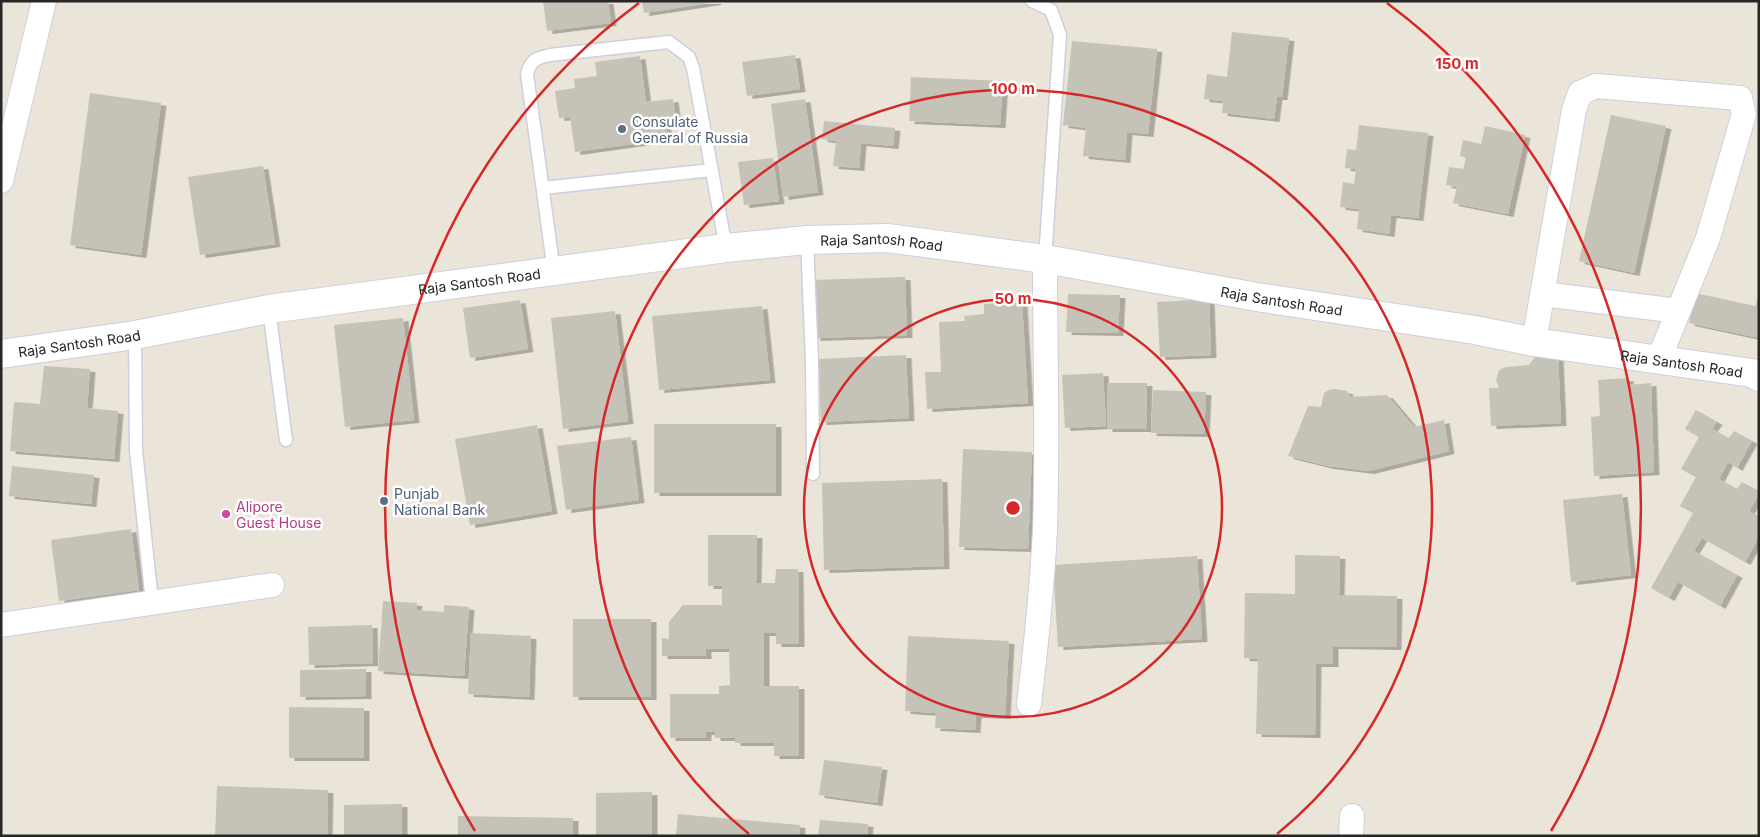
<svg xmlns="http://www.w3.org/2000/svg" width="1760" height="837" font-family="Inter,sans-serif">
<defs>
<filter id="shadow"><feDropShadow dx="5.5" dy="3" stdDeviation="0" flood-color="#0004"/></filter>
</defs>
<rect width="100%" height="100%" fill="#eae5d8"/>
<!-- building -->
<path fill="#c5c2b8" filter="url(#shadow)" d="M 543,1 L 608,1 L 611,23 L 547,31 Z
M 642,1 L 716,1 L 716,2 L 644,13 Z
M 1232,32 L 1289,38 L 1282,97 L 1277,97 L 1274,119 L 1222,113 L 1223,101 L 1204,99 L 1207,74 L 1227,77 Z
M 1072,41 L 1157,49 L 1148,134 L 1127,132 L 1125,160 L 1083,156 L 1086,128 L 1063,125 Z
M 795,55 L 800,89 L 747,96 L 742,62 Z
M 640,56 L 646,102 L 673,99 L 676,119 L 665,121 L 668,139 L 575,152 L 570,117 L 559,118 L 555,91 L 575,88 L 574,79 L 597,76 L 595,62 Z
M 911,77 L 1003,81 L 1000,125 L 909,121 Z
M 90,93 L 161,103 L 141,255 L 70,245 Z
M 805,99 L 818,192 L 783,197 L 771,104 Z
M 1611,115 L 1666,126 L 1634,273 L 1579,261 Z
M 824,121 L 895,128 L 893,146 L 861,143 L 859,168 L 833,166 L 836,141 L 822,139 Z
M 1359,125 L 1428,133 L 1418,218 L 1391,215 L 1389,234 L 1357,229 L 1359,209 L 1340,207 L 1343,182 L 1354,184 L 1356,169 L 1345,168 L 1347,149 L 1356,150 Z
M 1485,126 L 1525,135 L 1508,214 L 1453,203 L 1457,187 L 1446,185 L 1449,167 L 1463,169 L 1466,158 L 1460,156 L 1463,140 L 1481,144 Z
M 773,158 L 779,201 L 744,205 L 738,162 Z
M 263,166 L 275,244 L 200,255 L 188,177 Z
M 905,277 L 907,335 L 815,338 L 813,280 Z
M 1695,293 L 1755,306 L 1759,294 L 1759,338 L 1689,323 Z
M 1068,294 L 1120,295 L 1118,333 L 1066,332 Z
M 1209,299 L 1211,355 L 1160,357 L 1157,302 Z
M 520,300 L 528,349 L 470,358 L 463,308 Z
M 1022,302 L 1028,403 L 927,409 L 925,372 L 941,372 L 939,322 L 965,321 L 964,316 L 984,314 L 984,304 Z
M 762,306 L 770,380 L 659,390 L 652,316 Z
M 615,311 L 628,421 L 563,429 L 551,318 Z
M 403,318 L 414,420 L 345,427 L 334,325 Z
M 906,355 L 909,418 L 821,422 L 818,359 Z
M 1558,355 L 1561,423 L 1491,426 L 1489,388 L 1499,388 L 1496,380 L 1499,370 L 1506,367 L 1529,365 L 1536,356 Z
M 44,366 L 90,369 L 87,408 L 118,411 L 114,459 L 10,451 L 14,402 L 40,404 Z
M 1103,373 L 1106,426 L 1065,428 L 1062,375 Z
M 1628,378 L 1628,385 L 1651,383 L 1654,472 L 1594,476 L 1591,417 L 1600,416 L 1598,380 Z
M 1108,383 L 1147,383 L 1146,429 L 1107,429 Z
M 1335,389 L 1347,391 L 1350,397 L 1387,395 L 1414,427 L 1444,420 L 1449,451 L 1369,471 L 1328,466 L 1288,456 L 1308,406 L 1321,407 L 1324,393 L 1329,390 Z
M 1153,390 L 1206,392 L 1204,434 L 1151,433 Z
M 1696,410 L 1717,422 L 1712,429 L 1729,438 L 1734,431 L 1752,441 L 1737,468 L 1728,462 L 1719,479 L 1737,489 L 1742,482 L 1759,491 L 1759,495 L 1749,511 L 1759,517 L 1759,537 L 1745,562 L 1702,538 L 1694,551 L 1737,575 L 1720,606 L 1678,582 L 1669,598 L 1651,588 L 1693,513 L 1680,506 L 1696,477 L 1681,469 L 1699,437 L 1685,429 Z
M 654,424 L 776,424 L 776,493 L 654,493 Z
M 537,425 L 552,511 L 470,525 L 455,439 Z
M 631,437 L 639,500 L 566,510 L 557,446 Z
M 963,449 L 1032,452 L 1028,549 L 959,547 Z
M 12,466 L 94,475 L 91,504 L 9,496 Z
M 942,479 L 944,566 L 824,570 L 822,483 Z
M 1622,494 L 1631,575 L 1571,582 L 1563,500 Z
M 131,529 L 139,590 L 59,601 L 51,540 Z
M 708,535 L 757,535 L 756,583 L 775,583 L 776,569 L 798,569 L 799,644 L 776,644 L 776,633 L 764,633 L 764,686 L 799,686 L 799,756 L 774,756 L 774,743 L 735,743 L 735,738 L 715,738 L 715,732 L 706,732 L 706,738 L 670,738 L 670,694 L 719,694 L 719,686 L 730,685 L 729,649 L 706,649 L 706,656 L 662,656 L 662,638 L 669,639 L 669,622 L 683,605 L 722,605 L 722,586 L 708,586 Z
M 1295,555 L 1340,556 L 1339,595 L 1397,596 L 1396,647 L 1333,646 L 1333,664 L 1316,664 L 1315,735 L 1256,734 L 1258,659 L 1244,658 L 1245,593 L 1295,594 Z
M 1197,556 L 1202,639 L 1058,647 L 1053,565 Z
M 383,601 L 417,603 L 416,610 L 444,612 L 444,605 L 469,607 L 464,676 L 378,671 Z
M 573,619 L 651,619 L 651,697 L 573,697 Z
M 372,625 L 373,663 L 309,665 L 308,627 Z
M 471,633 L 531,636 L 529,697 L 468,694 Z
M 908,636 L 1009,641 L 1005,716 L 976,715 L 975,730 L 935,728 L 936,713 L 905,711 Z
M 366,669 L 366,696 L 300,697 L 300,670 Z
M 289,707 L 364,708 L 364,758 L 289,758 Z
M 824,760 L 882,767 L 877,803 L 819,795 Z
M 217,786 L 328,790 L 327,836 L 215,836 Z
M 652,792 L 652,836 L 596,836 L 596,793 Z
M 402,804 L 402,836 L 344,836 L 344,805 Z
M 678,814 L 800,825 L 799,836 L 676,836 Z
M 458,816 L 573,818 L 573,836 L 458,836 Z
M 820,820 L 868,824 L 867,836 L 818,836 Z"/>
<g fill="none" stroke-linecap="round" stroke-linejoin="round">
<!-- lane casing -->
<g stroke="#cecee0" stroke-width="15">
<path id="lane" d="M 1032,1 L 1051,10 L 1060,35 L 1045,259
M 543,188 L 712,170
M 807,240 L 812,361 L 813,474
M 554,272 L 527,74 C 531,59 537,58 550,55 L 669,42 L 689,57 L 693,68 L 726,248
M 269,309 L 286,440
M 135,335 L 136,450 L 152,602"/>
</g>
<!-- street casing -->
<g stroke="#cecee0" stroke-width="26">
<path id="street" d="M 1,181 L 44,1
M 1543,294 L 1678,311
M 1534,342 L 1574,110 L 1580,93 L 1596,86 L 1740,98 L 1744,114 L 1708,238 L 1659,359
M 1,625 L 272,585
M 1029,704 C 1036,646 1042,588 1045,530 C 1048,440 1045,349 1045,259
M 1351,836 L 1352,816"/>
</g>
<!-- secondary casing -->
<g stroke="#cecee0" stroke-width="30">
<g id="secondary">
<path id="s1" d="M 1,354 L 135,335 L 269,309 L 726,248 L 807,240 L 887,238 L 1045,259 L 1257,297 L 1475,330 L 1534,342 L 1752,373 L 1759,377"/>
</g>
</g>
<!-- lane -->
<use href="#lane" stroke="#fff" stroke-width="12"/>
<!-- street -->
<use href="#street" stroke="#fff" stroke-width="24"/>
<!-- secondary -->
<use href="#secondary" stroke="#fff" stroke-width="28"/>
</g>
<!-- distance rings -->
<g fill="none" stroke="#d62828" stroke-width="2.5">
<circle cx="1013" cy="508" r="209"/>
<path d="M749 834A419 419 0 1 1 1277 834"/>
<path d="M475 831A628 628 0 0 1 639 3M1387 3A628 628 0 0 1 1551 831"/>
</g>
<!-- markers -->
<g fill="#5c6f8a" stroke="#fff" stroke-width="2">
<circle cx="622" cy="129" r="5"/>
<circle cx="384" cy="501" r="5"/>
</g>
<circle fill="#d1479c" stroke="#fff" stroke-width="2" cx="226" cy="514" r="5"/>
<g text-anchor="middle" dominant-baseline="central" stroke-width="5" stroke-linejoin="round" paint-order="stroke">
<!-- service labels -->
<g font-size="14" fill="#4e5e75" stroke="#fff" text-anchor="start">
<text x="632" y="121">Consulate<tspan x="632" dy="16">General of Russia</tspan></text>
<text x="394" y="493">Punjab<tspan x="394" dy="16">National Bank</tspan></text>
</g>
<!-- street labels -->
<g font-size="14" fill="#272727" stroke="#fff">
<text stroke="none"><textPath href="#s1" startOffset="889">Raja Santosh Road</textPath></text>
<text stroke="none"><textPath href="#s1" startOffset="484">Raja Santosh Road</textPath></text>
<text stroke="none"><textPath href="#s1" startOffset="1294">Raja Santosh Road</textPath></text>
<text stroke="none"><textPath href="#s1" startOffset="79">Raja Santosh Road</textPath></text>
<text stroke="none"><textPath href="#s1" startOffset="1699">Raja Santosh Road</textPath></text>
</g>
<!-- hotel labels -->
<g font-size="14" fill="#b23c85" stroke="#fff" text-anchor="start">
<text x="236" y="506">Alipore<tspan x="236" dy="16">Guest House</tspan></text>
</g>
</g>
<circle cx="1013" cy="508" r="8" fill="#d62828" stroke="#fff" stroke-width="2.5"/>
<g font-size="15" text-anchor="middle" font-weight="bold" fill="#d62828" stroke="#fff" stroke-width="5" stroke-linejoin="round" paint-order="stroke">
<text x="1457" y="69">150 m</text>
<text x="1013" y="94">100 m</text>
<text x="1013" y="304">50 m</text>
</g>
<!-- border -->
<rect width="1760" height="837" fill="none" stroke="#272727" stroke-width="5"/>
</svg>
